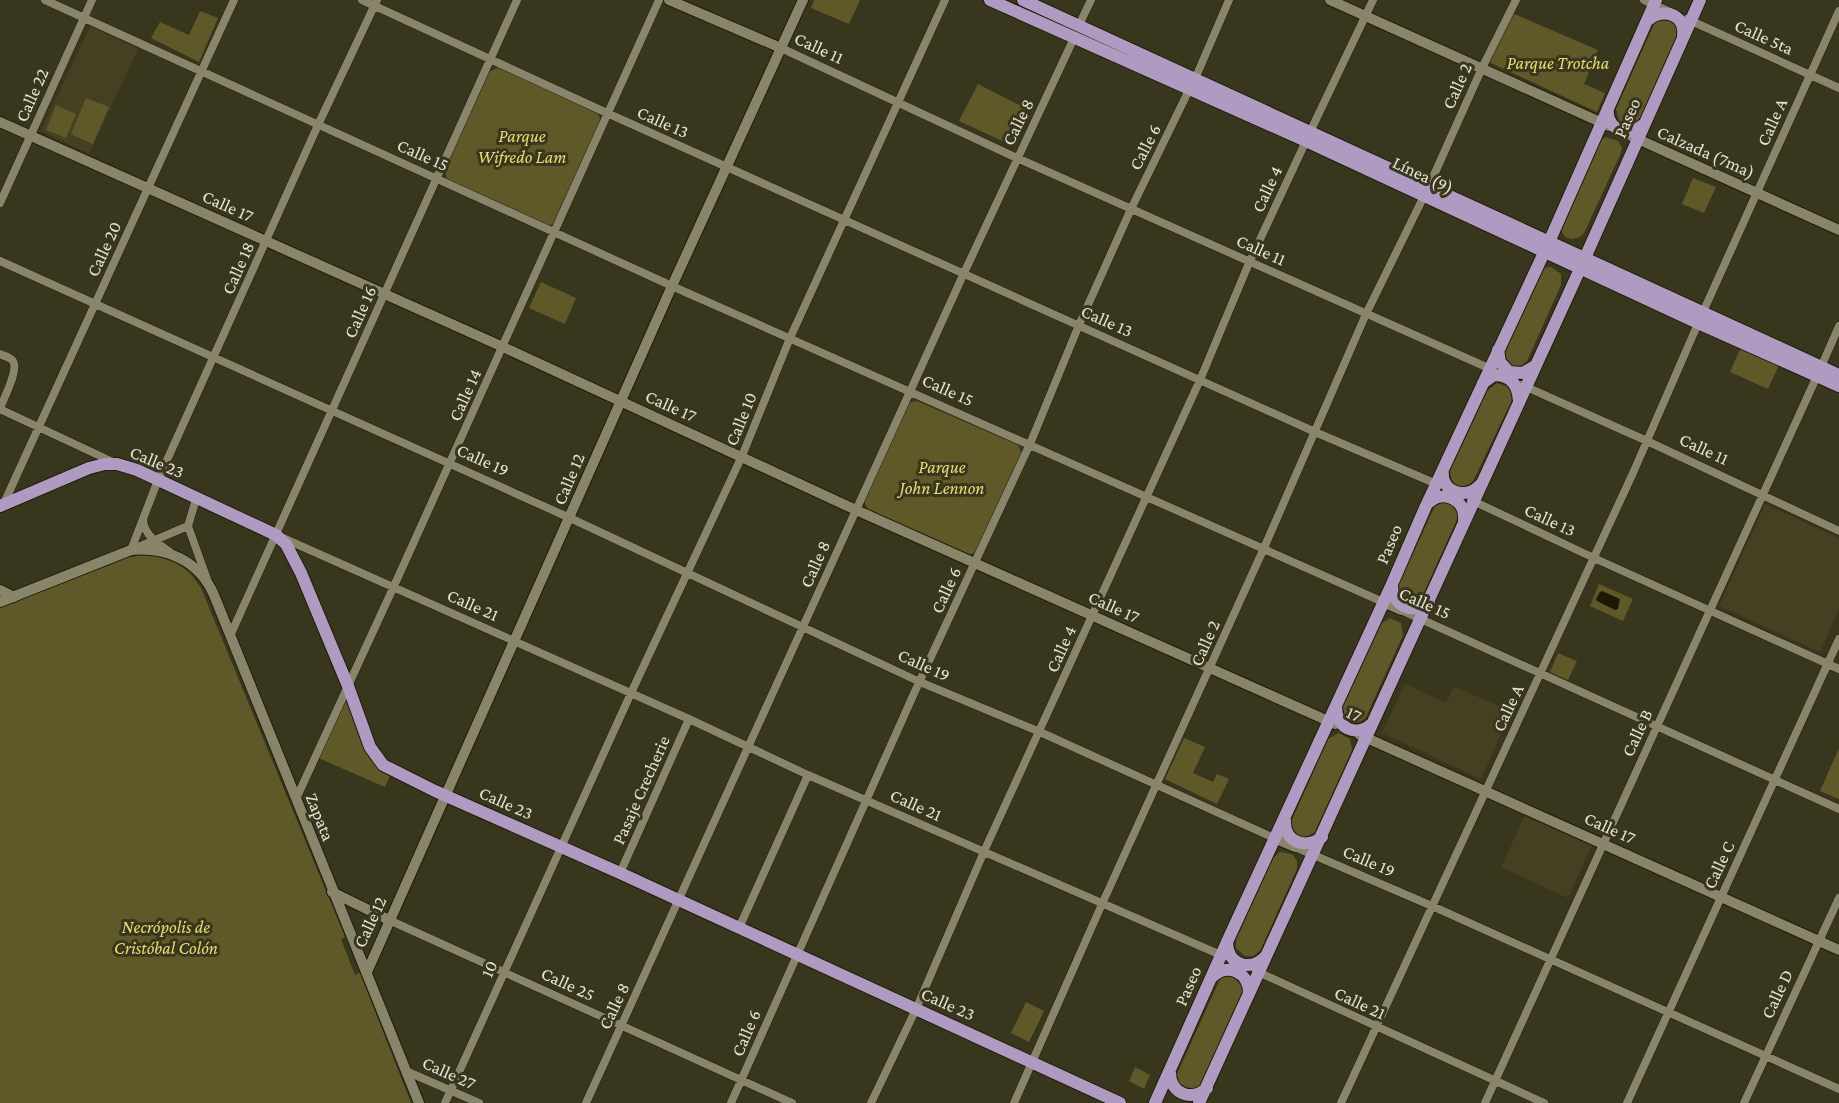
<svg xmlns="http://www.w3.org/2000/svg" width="1839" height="1103" font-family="'Crimson Pro',serif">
<rect width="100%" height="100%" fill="#39361e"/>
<!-- built -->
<path fill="#444021" d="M 90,26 L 138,49 L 89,154 L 41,131 Z
M 1765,504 L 1839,538 L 1839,609 L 1820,652 L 1719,606 Z
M 1405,684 L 1446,703 L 1454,686 L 1511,712 L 1481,779 L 1382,733 Z
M 1526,814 L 1592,845 L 1568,898 L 1501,867 Z"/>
<!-- green -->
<path fill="#5f5929" d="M 814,0 L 860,0 L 849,24 L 811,8 Z
M 200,11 L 218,18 L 199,62 L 151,38 L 160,22 L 189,35 Z
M 1512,13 L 1598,50 L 1584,84 L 1605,93 L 1597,112 L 1489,62 Z
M 1661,17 L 1676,21 L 1678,33 L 1640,120 C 1634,127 1626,127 1619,121 L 1616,109 L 1655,22 Z
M 499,67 L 598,114 L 601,121 L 556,222 L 549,226 L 450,181 L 447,179 L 445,169 L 489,72 Z
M 978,84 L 1029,110 L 1013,146 L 959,121 Z
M 86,98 L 109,107 L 93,144 L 71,134 Z
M 56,105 L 76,114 L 66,138 L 46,130 Z
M 1606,137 L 1618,141 L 1622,148 L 1620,155 L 1584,233 C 1575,243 1563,240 1560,227 L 1599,141 Z
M 1693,178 L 1716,187 L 1704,213 L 1682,204 Z
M 1551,267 L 1561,274 L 1561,285 L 1527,361 L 1518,368 L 1506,365 L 1504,350 L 1542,268 Z
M 541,282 L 576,298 L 565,324 L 529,308 Z
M 1741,347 L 1779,365 L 1768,389 L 1730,372 Z
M 1497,383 L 1509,387 L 1512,394 L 1511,402 L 1473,481 C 1467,488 1459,488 1452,482 L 1450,471 L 1487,391 Z
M 917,401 L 1018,445 L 1022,455 L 977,552 L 968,555 L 868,510 L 864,500 L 909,403 Z
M 1445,500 L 1458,509 L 1458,517 L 1421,599 L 1415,604 L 1403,602 L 1397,588 L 1435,506 Z
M 150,554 C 176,562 186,565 201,588 L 345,937 L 341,939 L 355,975 L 360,973 L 411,1103 L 0,1103 L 0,608 L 130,557 Z
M 1599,584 L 1633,599 L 1623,621 L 1590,606 Z
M 1390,618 L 1401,623 L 1403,635 L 1366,717 C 1360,724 1352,724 1345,718 L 1343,706 L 1380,624 Z
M 1558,653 L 1577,661 L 1568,680 L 1550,672 Z
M 348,686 L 362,728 L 392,771 L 385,787 L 316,757 Z
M 1339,733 L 1350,739 L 1352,750 L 1315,832 L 1304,838 C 1295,835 1292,832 1291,822 L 1328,739 Z
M 1184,738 L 1205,747 L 1193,773 L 1213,782 L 1217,774 L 1229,779 L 1217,804 L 1165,779 Z
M 1839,748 L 1839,799 L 1820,791 Z
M 1280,852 L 1292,854 L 1297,861 L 1297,869 L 1260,951 L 1253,956 L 1245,956 L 1236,948 L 1236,940 L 1273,858 Z
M 1238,975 L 1243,990 L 1200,1085 L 1194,1090 L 1182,1089 L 1176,1078 L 1177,1074 L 1220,979 L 1222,976 Z
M 1026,1002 L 1044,1011 L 1029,1042 L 1011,1033 Z
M 1135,1067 L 1150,1075 L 1144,1089 L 1129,1081 Z"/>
<!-- water -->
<path fill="#1c1903" d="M 1602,591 L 1620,599 L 1618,609 L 1615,610 L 1597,601 L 1596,599 L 1600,592 Z"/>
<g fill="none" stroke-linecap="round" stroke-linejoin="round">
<!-- street casing -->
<g stroke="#201d06" stroke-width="9">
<path id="street" d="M 45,0 L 683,291 L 1383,602
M 362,0 L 607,113 L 1315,432 L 1439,485
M 1644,0 L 1670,12
M 1687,19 L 1839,88
M 1079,25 L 1091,0
M 781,48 L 1017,158 L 1493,370
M 1195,79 L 1229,0
M 1310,132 L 1373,0
M 1429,186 L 1482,68 L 1516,0
M 0,203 L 92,0
M 0,261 L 570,518 L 920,682 L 1040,732 L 1276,839
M 0,354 C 4,356 10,357 13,361 C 19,370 4,398 0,408
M 1821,367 L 1839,326
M 1522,385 L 1647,441 L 1839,531
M 0,409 L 113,462
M 196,499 L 188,526 L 207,579
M 1471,500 L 1594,558 L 1839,669
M 4,503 L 234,0
M 143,519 C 143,534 158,544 170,552
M 283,538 L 689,719 L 808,775 L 1223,956
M 136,548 L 188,526
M 131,550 L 158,480 L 318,125 L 377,0
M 1401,610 L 1839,809
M 230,636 L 517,0
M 296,799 L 394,586 L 659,0
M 1295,847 L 1432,906 L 1839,1089
M 620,873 L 689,719
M 389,920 L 792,1103
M 739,928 L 808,775
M 1256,971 L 1544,1103
M 406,1071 L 479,1103
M 445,1103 L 631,693 L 742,456 L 790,338 L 945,0
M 586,1103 L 964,273 L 1074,38
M 731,1103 L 916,689 L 1030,444 L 1079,325 L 1131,209 L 1189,90
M 871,1103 L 916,1009 L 986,847 L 1200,380 L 1249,263 L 1306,141
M 1014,1103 L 1102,904 L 1264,548 L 1366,314 L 1424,196
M 1341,1103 L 1633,473 L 1703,312 L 1839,11
M 1485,1103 L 1817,376
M 1627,1103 L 1839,639
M 1744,1103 L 1839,898"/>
</g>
<!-- secondary casing -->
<g stroke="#201d06" stroke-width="12">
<path id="secondary" d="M 669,0 L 781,48
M 1330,0 L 1609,126
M 0,122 L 503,347 L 856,510 L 1335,724
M 1631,136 L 1839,230
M 0,590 L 14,597
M 0,602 L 131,550 C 166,547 199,560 214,595 L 419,1103
M 1383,602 L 1401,610
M 1360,735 L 1839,950
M 1276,839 L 1295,847
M 332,892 L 389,920
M 367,972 L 672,286 L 803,0"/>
</g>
<!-- primary casing -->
<g stroke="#201d06" stroke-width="14">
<path id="primary" d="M 990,0 L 1306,141 L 1698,323 L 1839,386
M 1023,0 L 1839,375
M 1647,21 C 1660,7 1686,13 1683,35
M 1608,108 C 1606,124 1618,133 1632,132 L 1643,125
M 1498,350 L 1500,362 L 1509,372 L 1523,373 L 1535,366
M 1483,383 L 1494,375 C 1511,375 1518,385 1519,401
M 1443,469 C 1440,492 1465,501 1480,485
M 1428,503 C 1444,489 1466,499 1464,521
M 0,506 L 89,468 L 105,464 L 117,464 L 137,470 L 276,535 L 286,544 L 301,573 L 348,686 L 370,747 L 383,765 L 435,791 L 620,873 L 1120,1103
M 1392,584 C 1391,605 1412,616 1429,602
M 1336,706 C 1336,728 1355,738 1372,724
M 1285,820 C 1284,842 1305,850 1322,837
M 1227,943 C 1228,965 1250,972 1265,957
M 1212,977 C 1227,962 1249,972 1249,993
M 1170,1072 C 1170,1094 1192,1102 1207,1088
M 1155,1103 L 1227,942 L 1392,584 L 1425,508 L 1549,242 L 1656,0
M 1199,1103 L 1580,269 L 1700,0"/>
</g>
<!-- street -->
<use href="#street" stroke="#88856b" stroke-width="8"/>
<!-- secondary -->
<use href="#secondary" stroke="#88856b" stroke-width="10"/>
<!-- primary -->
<use href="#primary" stroke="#af9bc2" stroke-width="12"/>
</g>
<g text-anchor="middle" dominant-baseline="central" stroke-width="6" stroke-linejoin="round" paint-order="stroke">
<!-- street labels -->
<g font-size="18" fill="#e5e3d5" stroke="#39361e">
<text transform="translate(1764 37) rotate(24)">Calle 5ta</text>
<text transform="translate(819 48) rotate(25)">Calle 11</text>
<text transform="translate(1457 86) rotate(-66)">Calle 2</text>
<text transform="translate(32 95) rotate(-66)">Calle 22</text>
<text transform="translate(1627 118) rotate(-66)">Paseo</text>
<text transform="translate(663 122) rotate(24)">Calle 13</text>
<text transform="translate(1018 122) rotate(-64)">Calle 8</text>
<text transform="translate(1772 122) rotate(-66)">Calle A</text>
<text transform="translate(1145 147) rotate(-63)">Calle 6</text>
<text transform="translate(1706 152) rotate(24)">Calzada (7ma)</text>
<text transform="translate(423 155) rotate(24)">Calle 15</text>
<text transform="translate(1423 175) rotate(25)">Línea (9)</text>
<text transform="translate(1267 189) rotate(-65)">Calle 4</text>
<text transform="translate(228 206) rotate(24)">Calle 17</text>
<text transform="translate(104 249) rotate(-65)">Calle 20</text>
<text transform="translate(1261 250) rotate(24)">Calle 11</text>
<text transform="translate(238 268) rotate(-66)">Calle 18</text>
<text transform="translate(360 312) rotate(-66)">Calle 16</text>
<text transform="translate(1107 321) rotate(24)">Calle 13</text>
<text transform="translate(948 390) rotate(24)">Calle 15</text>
<text transform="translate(465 395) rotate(-66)">Calle 14</text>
<text transform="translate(671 406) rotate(24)">Calle 17</text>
<text transform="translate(741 419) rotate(-68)">Calle 10</text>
<text transform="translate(1704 449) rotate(25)">Calle 11</text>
<text transform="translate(483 460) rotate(24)">Calle 19</text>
<text transform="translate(157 462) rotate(23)">Calle 23</text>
<text transform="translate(569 479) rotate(-67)">Calle 12</text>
<text transform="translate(1550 520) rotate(25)">Calle 13</text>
<text transform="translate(1389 544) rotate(-67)">Paseo</text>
<text transform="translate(815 564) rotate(-66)">Calle 8</text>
<text transform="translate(946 590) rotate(-65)">Calle 6</text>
<text transform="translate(1425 603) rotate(24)">Calle 15</text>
<text transform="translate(473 605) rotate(24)">Calle 21</text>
<text transform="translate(1114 607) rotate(24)">Calle 17</text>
<text transform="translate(1205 643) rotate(-66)">Calle 2</text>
<text transform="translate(1061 649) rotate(-66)">Calle 4</text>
<text transform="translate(924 665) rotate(24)">Calle 19</text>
<text transform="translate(1508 708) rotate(-65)">Calle A</text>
<text transform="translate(1354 714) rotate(25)">17</text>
<text transform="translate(1637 733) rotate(-65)">Calle B</text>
<text transform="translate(641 790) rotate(-66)">Pasaje Crecherie</text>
<text transform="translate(506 803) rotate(24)">Calle 23</text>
<text transform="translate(916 805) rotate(24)">Calle 21</text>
<text transform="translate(320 817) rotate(68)">Zapata</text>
<text transform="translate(1610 828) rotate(24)">Calle 17</text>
<text transform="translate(1369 861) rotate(23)">Calle 19</text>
<text transform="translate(1719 865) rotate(-65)">Calle C</text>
<text transform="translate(370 922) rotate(-65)">Calle 12</text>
<text transform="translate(489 969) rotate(-66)">10</text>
<text transform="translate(568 984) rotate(25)">Calle 25</text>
<text transform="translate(1188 986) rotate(-66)">Paseo</text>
<text transform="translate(1777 994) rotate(-65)">Calle D</text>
<text transform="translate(1360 1003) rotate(25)">Calle 21</text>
<text transform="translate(948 1004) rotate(24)">Calle 23</text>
<text transform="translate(614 1006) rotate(-65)">Calle 8</text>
<text transform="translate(746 1033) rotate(-67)">Calle 6</text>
<text transform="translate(449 1073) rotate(24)">Calle 27</text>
</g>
<!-- park labels -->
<g font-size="18" font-style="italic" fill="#eadd74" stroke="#39361e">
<text x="1558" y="63">Parque Trotcha</text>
<text x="522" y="136">Parque<tspan x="522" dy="21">Wifredo Lam</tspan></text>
<text x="942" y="467">Parque<tspan x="942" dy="21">John Lennon</tspan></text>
<text x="166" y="927">Necrópolis de<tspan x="166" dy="21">Cristóbal Colón</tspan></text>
</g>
</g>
</svg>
